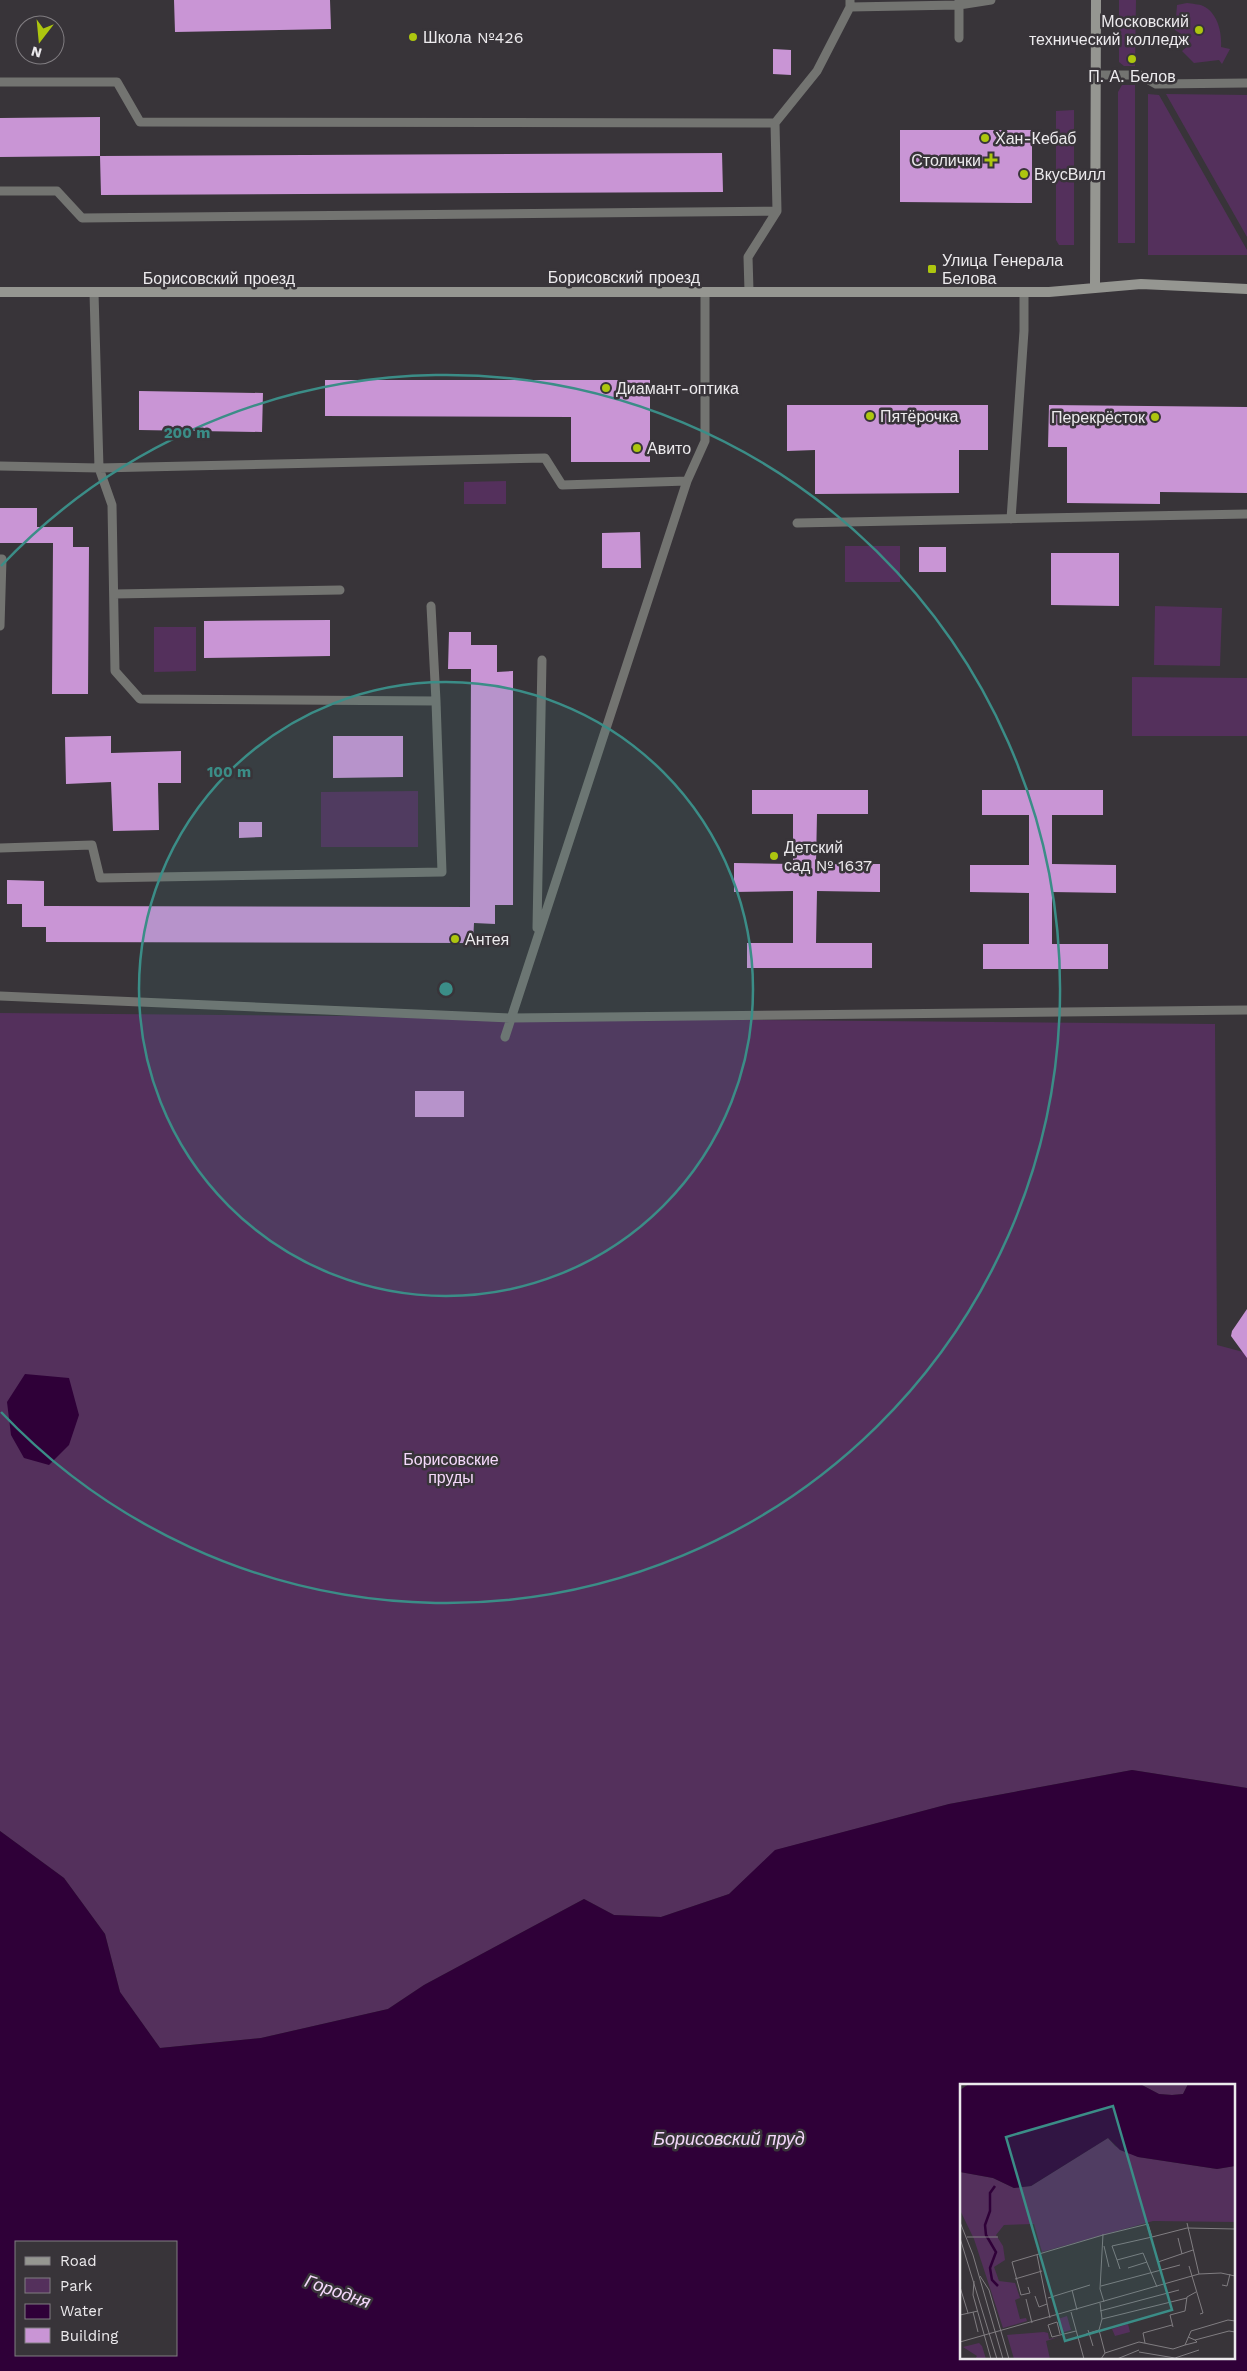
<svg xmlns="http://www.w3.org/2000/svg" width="1247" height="2371" font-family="'Work Sans',sans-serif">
<rect width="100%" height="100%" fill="#383439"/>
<!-- green -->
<path fill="#54305c" d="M 1119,0 L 1136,0 L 1135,66 L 1124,66 L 1119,62 Z
M 1187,3 C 1192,4 1199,4 1203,6 C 1218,13 1222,33 1221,47 L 1230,49 L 1222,64 L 1219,60 L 1194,63 L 1182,51 L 1188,46 L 1181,34 L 1175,30 L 1177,5 Z
M 1122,85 L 1135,85 L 1135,243 L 1118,243 L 1118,92 Z
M 1148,94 L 1159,95 L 1247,250 L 1247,255 L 1148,255 Z
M 1166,94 L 1247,95 L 1247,237 Z
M 1074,110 L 1074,245 L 1059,245 L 1056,240 L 1056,111 Z
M 506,481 L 506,504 L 464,504 L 464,482 Z
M 845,546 L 900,546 L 900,582 L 845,582 Z
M 1155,606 L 1222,608 L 1220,666 L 1154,665 Z
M 154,627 L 196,627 L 196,671 L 154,672 Z
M 1132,677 L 1247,678 L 1247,736 L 1132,736 Z
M 418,791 L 418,847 L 321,847 L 321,792 Z
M 0,1013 L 1215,1024 L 1217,1345 L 1247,1353 L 1247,1788 L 1132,1770 L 949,1804 L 776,1850 L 729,1894 L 661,1917 L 614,1915 L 584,1899 L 424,1985 L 388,2009 L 261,2038 L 160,2048 L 120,1992 L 105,1934 L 64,1878 L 0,1831 Z"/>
<!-- water -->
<path fill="#2f0038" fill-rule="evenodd" d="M 25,1374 L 69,1378 L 79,1415 L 69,1445 L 49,1465 L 24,1458 L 11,1435 L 7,1402 Z
M 1132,1770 L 1247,1788 L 1247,2371 L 0,2371 L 0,1831 L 64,1878 L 105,1934 L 120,1992 L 160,2048 L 261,2038 L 388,2009 L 424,1985 L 584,1899 L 614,1915 L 661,1917 L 729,1894 L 775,1850 L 949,1804 ZM 961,2085 L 1233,2085 L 1233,2357 L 961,2357 ZM 16,2242 L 176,2242 L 176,2355 L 16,2355 Z"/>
<!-- building -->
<path fill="#c995d5" d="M 174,0 L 330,0 L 331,29 L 175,32 Z
M 773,49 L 791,50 L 791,75 L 773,74 Z
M 100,117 L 100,156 L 0,157 L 0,118 Z
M 900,130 L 1032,130 L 1032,203 L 900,202 Z
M 722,153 L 723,192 L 101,195 L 100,156 Z
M 325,380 L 650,380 L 650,462 L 571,462 L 571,417 L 325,416 Z
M 139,391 L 263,393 L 262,432 L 139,430 Z
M 787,405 L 988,405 L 988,450 L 959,450 L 959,493 L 815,494 L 815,450 L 787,451 Z
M 1049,405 L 1247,407 L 1247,493 L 1160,492 L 1160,504 L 1067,503 L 1067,447 L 1048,447 Z
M 0,508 L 37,508 L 37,527 L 73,527 L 73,547 L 89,547 L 88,694 L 52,694 L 53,543 L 0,543 Z
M 640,532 L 641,568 L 602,568 L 602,533 Z
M 919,547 L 946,547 L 946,572 L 919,572 Z
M 1051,553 L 1119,553 L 1119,606 L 1051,605 Z
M 330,620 L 330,656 L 204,658 L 204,621 Z
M 449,632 L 471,632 L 471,645 L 497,645 L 497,672 L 513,671 L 513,905 L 495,905 L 495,924 L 474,923 L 473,943 L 46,942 L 46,927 L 22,927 L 22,904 L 7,904 L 7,880 L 44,881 L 44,906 L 470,907 L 471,669 L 448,669 Z
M 111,736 L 111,753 L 181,751 L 181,783 L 158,783 L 159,830 L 113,831 L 111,782 L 66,784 L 65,737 Z
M 333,736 L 403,736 L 403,777 L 333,778 Z
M 752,790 L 868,790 L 868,814 L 817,814 L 816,864 L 880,864 L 880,892 L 817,891 L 816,943 L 872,943 L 872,968 L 747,968 L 747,943 L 793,943 L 793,891 L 734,892 L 734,863 L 793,864 L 793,814 L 752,814 Z
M 982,790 L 1103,790 L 1103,815 L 1052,815 L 1052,864 L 1116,865 L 1116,893 L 1052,892 L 1052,944 L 1108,944 L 1108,969 L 983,969 L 983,944 L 1029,944 L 1029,893 L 970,892 L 970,865 L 1029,865 L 1029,815 L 982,815 Z
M 239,822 L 262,822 L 262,837 L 239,838 Z
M 415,1091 L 464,1091 L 464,1117 L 415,1117 Z
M 1247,1309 L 1247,1358 L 1231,1336 L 1232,1331 Z"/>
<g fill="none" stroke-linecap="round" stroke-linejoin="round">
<!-- lane -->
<path stroke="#737471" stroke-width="9" d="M 850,0 L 850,7 L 959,5 L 959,38
M 959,0 L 959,5 L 991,0
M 1096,75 L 1140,75 L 1156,84 L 1247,83
M 0,82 L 117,82 L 140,122 L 775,123
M 0,191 L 57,191 L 82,218 L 777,211
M 749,291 L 748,257 L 777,211 L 775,123 L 817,71 L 850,7
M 94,293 L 99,468 L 112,505 L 115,671 L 140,699 L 436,701 L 431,606
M 0,466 L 99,468 L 545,458 L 562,485 L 687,481
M 1011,519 L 1024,331 L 1024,292
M 797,523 L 1247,514
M 0,559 L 2,559 L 0,626
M 114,594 L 340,590
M 0,848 L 92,845 L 100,878 L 442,872 L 436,701
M 537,928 L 542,660
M 0,996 L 511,1018 L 1247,1010
M 505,1037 L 687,481 L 705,441 L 705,292"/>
<!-- secondary -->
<path stroke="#959691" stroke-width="10" d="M 1095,288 L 1096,0
M 0,292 L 1049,292 L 1141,284 L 1247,289"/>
</g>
<!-- distance rings -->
<circle cx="446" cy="989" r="307" fill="#3b8d87" fill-opacity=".12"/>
<g fill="none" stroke="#3b8d87" stroke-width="2.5">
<circle cx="446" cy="989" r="307"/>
<path d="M1 566A614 614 0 1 1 1 1412"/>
</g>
<!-- markers -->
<g fill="#adc60f" stroke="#383439" stroke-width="2">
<circle cx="1199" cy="30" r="5"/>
<circle cx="413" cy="37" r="5"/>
<circle cx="1132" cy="59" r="5"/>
<circle cx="985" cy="138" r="5"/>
<path d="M988.5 152.5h5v5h5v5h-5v5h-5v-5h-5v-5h5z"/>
<circle cx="1024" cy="174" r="5"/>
<rect x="927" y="264" width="10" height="10" rx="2.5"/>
<circle cx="606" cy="388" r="5"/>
<circle cx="870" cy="416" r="5"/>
<circle cx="1155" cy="417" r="5"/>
<circle cx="637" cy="448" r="5"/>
<circle cx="774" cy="856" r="5"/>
<circle cx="455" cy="939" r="5"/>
</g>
<g text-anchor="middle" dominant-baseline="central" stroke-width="5" stroke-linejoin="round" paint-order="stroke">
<!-- poi labels -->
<g font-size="16" fill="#eceaed" stroke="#383439" text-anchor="start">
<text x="1189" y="21" text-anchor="end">Московский<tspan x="1189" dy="18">технический колледж</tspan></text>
<text x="423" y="37">Школа №426</text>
<text x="1132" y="76" text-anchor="middle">П. А. Белов</text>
<text x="995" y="138">Хан-Кебаб</text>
<text x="981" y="160" text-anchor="end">Столички</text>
<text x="1034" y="174">ВкусВилл</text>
<text x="942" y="260">Улица Генерала<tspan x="942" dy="18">Белова</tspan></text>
<text x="616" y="388">Диамант-оптика</text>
<text x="880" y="416">Пятёрочка</text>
<text x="1145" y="417" text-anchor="end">Перекрёсток</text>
<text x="647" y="448">Авито</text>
<text x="784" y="847">Детский<tspan x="784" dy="18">сад № 1637</tspan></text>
<text x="465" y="939">Антея</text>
</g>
<!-- street labels -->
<g font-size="16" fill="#eceaed" stroke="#383439">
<text x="624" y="277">Борисовский проезд</text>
<text x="219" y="278">Борисовский проезд</text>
</g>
<!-- park labels -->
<g font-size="16" fill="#f5d9fb" stroke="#383439">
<text x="451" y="1459">Борисовские<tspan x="451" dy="18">пруды</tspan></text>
</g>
<!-- water labels -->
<g font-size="18" font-style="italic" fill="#f4d8fb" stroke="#383439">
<text x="729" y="2138">Борисовский пруд</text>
<text transform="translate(338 2291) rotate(19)">Городня</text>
</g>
</g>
<!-- overview -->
<g transform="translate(960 2084)">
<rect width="275" height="275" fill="#383439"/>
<path d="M 180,0 L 228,0 L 223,10 L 212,11 L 199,10 ZM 148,54 L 155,62 L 178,73 L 257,85 L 275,82 L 275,138 L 193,137 L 82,168 L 74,140 L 44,141 L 36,151 L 43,162 L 45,176 L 34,183 L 39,197 L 55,199 L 60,214 L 55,216 L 60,235 L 66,234 L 67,237 L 43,244 L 14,155 L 0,126 L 0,88 L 33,94 L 54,104 L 71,102 ZM 107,232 L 111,246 L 101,249 L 98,235 ZM 168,240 L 170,248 L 155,252 L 152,245 ZM 84,248 L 88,249 L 89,255 L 99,253 L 86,257 L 90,275 L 54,275 L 47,251 ZM 19,259 L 22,262 L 26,275 L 15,275 L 17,272 L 3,263 Z" fill="#54305c"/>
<path d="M 9,0 L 180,0 L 199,10 L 212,11 L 223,10 L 228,0 L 275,0 L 275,82 L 257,85 L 178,73 L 160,66 L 148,54 L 71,102 L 54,104 L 33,94 L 0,88 L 0,6 Z" fill="#2f0038"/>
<path fill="none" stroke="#2f0038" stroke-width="2.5" d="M 35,102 L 30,109 L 30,127 L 25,141 L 26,151 L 36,168 L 30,184 L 32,196 L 38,202"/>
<path fill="none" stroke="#807d81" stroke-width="1" d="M 0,138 L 13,171 L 43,275M 227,139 L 239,190M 143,150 L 140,205 L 144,218M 7,153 L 38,153M 0,154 L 37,275M 218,154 L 222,170M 144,162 L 149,183M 195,167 L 198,178 L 233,166M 77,171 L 90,234M 157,176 L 152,162 L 192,153M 229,182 L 243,229 L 240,230M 168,184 L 187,178M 160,185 L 157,176 L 183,169 L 197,203M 20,192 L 29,206 L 49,275M 55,195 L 82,187M 14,197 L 13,211 L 31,275M 262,201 L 267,202 L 270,190M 141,202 L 220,181M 0,203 L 8,229M 68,203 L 70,209 L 61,211 L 52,178 L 143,151 L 188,140 L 192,153 L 227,144 L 275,145M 112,206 L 117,226M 75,212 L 79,223 L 87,220M 88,214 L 130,201M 66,215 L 72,239M 140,227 L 219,206M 13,228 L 18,248M 111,228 L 124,275M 0,231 L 18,227M 142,235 L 227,214M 213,243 L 210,231 L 225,227 L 227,213 L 236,208M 128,246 L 129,249 L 139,246 L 145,269M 139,246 L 142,235 L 140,219M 100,250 L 97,238 L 88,241 L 92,253 L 116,247M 228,253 L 235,256 L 269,247 L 275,248M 118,254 L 129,249 L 133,262M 0,258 L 239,190 L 261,189 L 275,192M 185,259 L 183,249 L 212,241M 225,261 L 237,258 L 235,256M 179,268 L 215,274 L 239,266M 141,275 L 145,269 L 179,258 L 213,265 L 225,261 L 231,247 L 268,236 L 275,237M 157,275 L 179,266"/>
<path fill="#3b8d87" fill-opacity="0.15" stroke="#3b8d87" stroke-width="2.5" d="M 153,22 L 212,226 L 105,257 L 46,53 Z"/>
<rect width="275" height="275" fill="none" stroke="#eceaed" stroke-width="2.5"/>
</g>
<circle cx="446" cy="989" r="8" fill="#3b8d87" stroke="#383439" stroke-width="2.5"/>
<g font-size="15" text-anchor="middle" font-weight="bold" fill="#3b8d87" stroke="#383439" stroke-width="5" stroke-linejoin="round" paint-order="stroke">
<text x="187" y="438">200 m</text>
<text x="229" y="777">100 m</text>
</g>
<!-- legend -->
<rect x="15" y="2241" width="162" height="115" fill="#383439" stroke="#807d81"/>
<rect x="25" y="2257" width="25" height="8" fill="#959691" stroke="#807d81"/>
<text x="60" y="2266" font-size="15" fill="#eceaed">Road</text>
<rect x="25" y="2278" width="25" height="15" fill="#54305c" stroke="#807d81"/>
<text x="60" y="2291" font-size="15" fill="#eceaed">Park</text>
<rect x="25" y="2304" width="25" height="15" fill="#2f0038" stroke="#807d81"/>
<text x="60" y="2316" font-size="15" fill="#eceaed">Water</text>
<rect x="25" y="2328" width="25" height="15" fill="#c995d5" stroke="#807d81"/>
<text x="60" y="2341" font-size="15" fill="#eceaed">Building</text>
<!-- north arrow -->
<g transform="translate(40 40) rotate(196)"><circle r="24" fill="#383439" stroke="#807d81"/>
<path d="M0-4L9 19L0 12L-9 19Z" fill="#adc60f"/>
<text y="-8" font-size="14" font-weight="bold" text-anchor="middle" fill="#eceaed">N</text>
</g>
</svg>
